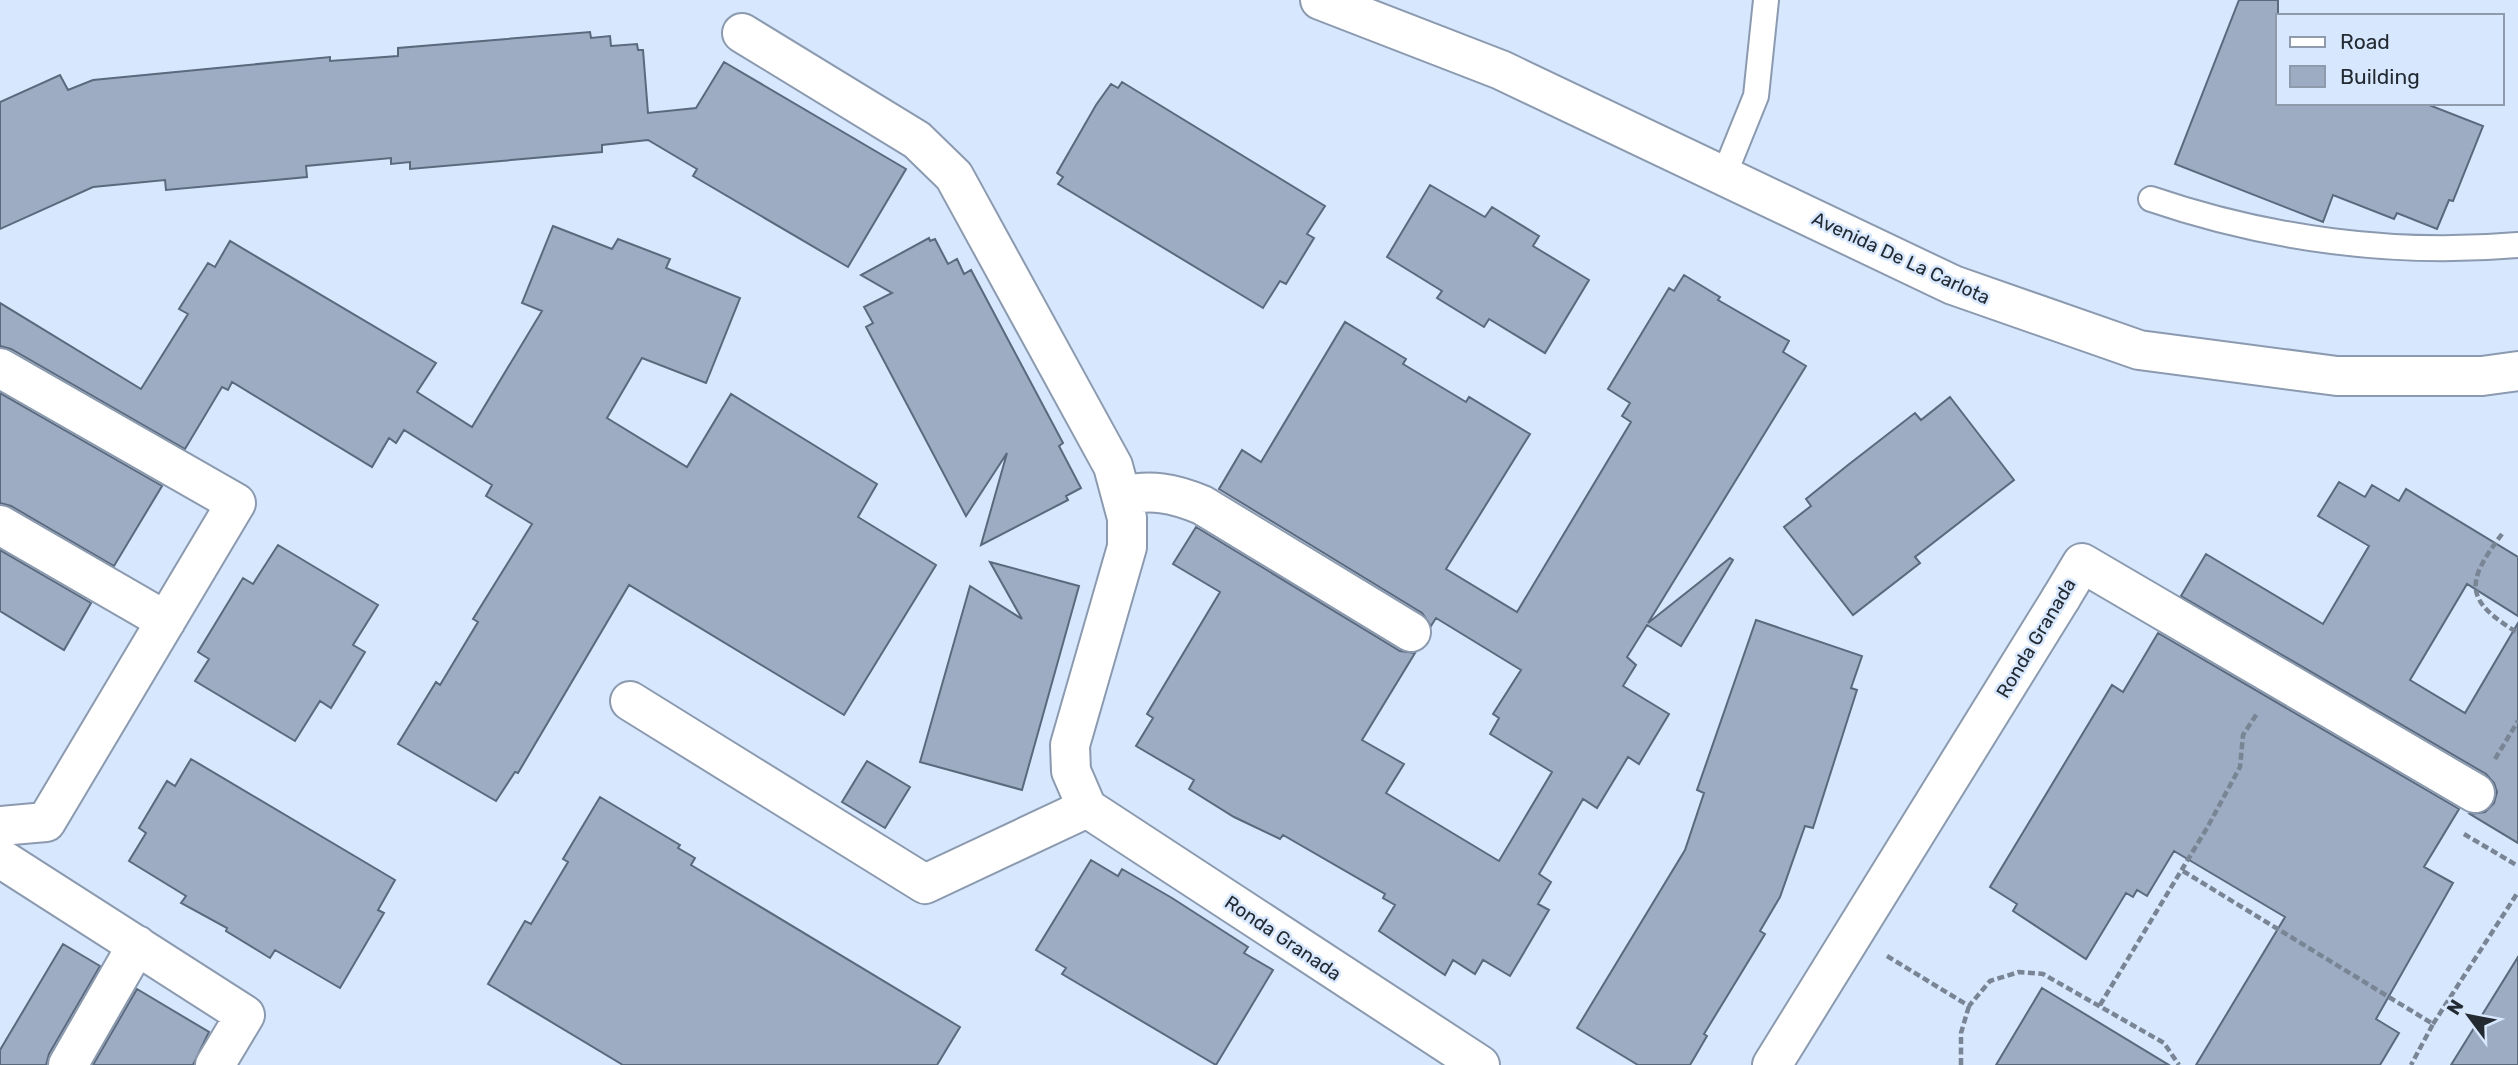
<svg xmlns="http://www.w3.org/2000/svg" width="2518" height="1065" font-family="Rubik,sans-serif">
<rect width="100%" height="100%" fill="#d7e7fe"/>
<!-- building -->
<path fill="#9dacc2" stroke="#5b697d" stroke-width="2" d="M 2239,0 L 2278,0 L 2278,103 L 2424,103 L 2483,126 L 2453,201 L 2449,200 L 2437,229 L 2397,213 L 2394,219 L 2333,195 L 2323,222 L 2175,164 Z
M 590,32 L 591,38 L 610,36 L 611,46 L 637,44 L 638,50 L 643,50 L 648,113 L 696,108 L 724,62 L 906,169 L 848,267 L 693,176 L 697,169 L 648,140 L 602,145 L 602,152 L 410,169 L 410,162 L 391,164 L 391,158 L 306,166 L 307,177 L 166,190 L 165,180 L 93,187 L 0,229 L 0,102 L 60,75 L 68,90 L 93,80 L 330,57 L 330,61 L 398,56 L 398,48 Z
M 1122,82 L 1325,206 L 1307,234 L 1314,238 L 1286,284 L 1280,281 L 1263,308 L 1058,184 L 1063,177 L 1057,173 L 1096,105 L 1111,84 L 1118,88 Z
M 1430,185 L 1485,217 L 1492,207 L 1539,236 L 1533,246 L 1589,280 L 1545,353 L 1489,319 L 1484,327 L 1437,298 L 1442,291 L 1387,257 Z
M 553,226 L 612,249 L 618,239 L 670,259 L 666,268 L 740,298 L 706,383 L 642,358 L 607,418 L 687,467 L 731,394 L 877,484 L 858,517 L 936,565 L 844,715 L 629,585 L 518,773 L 515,772 L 496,801 L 398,744 L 436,682 L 440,685 L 478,622 L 473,619 L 532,524 L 486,496 L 492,485 L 404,430 L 396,443 L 389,438 L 372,467 L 232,382 L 228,390 L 222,387 L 185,449 L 11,349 L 0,346 L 0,303 L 141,389 L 188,314 L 179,309 L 208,263 L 215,267 L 230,241 L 436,363 L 417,392 L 472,427 L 542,311 L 522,303 Z
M 929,238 L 930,241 L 935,239 L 948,264 L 957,259 L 964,274 L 971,270 L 1063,443 L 1059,446 L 1081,488 L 1066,496 L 1068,500 L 981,545 L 1007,453 L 966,516 L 866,327 L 873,323 L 864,307 L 892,293 L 861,275 Z
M 1684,275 L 1720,297 L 1718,300 L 1789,341 L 1783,352 L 1806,366 L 1648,623 L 1730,558 L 1733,560 L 1681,646 L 1647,625 L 1627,657 L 1636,665 L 1623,686 L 1669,714 L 1639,764 L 1628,757 L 1597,808 L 1583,799 L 1539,874 L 1551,882 L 1538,904 L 1549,910 L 1510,976 L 1483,960 L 1475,974 L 1453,960 L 1445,975 L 1379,931 L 1395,905 L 1383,898 L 1385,894 L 1283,835 L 1280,839 L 1234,817 L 1189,789 L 1194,780 L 1136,746 L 1153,718 L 1147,714 L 1220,592 L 1173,564 L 1196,527 L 1400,651 L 1415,653 L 1362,740 L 1404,764 L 1386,793 L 1499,861 L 1552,772 L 1490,734 L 1499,718 L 1493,714 L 1521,670 L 1436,618 L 1431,626 L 1422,613 L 1219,489 L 1242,450 L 1261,462 L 1345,322 L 1406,359 L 1403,364 L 1466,402 L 1469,397 L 1530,434 L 1446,569 L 1517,612 L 1631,422 L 1622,416 L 1630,403 L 1608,389 L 1669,288 L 1674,291 Z
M 0,393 L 162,486 L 114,566 L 11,506 L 0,503 Z
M 1950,397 L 2014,480 L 1915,557 L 1920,563 L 1853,615 L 1784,527 L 1811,506 L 1806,499 L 1848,465 L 1915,413 L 1921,420 Z
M 2339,482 L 2365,497 L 2372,485 L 2399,501 L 2406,489 L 2518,557 L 2518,616 L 2467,584 L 2410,680 L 2465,713 L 2518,623 L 2518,843 L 2470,814 L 2485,812 L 2494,803 L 2497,792 L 2494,783 L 2486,774 L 2181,596 L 2206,554 L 2323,624 L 2369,546 L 2318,516 Z
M 278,545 L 378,605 L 353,645 L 365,652 L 331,708 L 320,701 L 295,741 L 195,681 L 209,659 L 198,652 L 243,578 L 253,584 Z
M 0,550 L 91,603 L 64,650 L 0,611 Z
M 990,562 L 1079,586 L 1022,790 L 920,762 L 970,586 L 1022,619 Z
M 1756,620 L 1862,656 L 1851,688 L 1857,690 L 1813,828 L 1805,826 L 1780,897 L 1760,931 L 1765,934 L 1704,1034 L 1707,1036 L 1690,1065 L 1638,1065 L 1577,1028 L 1685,850 L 1704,793 L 1697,790 Z
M 2158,633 L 2459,809 L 2424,867 L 2453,883 L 2376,1019 L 2399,1033 L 2380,1065 L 2196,1065 L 2285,917 L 2174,851 L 2147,896 L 2137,890 L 2133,897 L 2126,893 L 2086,959 L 2013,911 L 2017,904 L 1990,887 L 2112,685 L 2123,692 Z
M 191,759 L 395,880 L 378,910 L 384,913 L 340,988 L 275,950 L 270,958 L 226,931 L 227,928 L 181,903 L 186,896 L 129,861 L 146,833 L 139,828 L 167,781 L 175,786 Z
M 867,761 L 910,787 L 885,828 L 842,802 Z
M 600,797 L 680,845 L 678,848 L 695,858 L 691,865 L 960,1027 L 937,1065 L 623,1065 L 488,984 L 525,921 L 531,924 L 568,862 L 563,859 Z
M 1091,860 L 1118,876 L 1122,869 L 1172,898 L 1248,947 L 1244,953 L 1273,970 L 1216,1065 L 1062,974 L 1066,968 L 1036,950 Z
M 63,944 L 100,966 L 49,1054 L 46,1065 L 0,1065 L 0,1050 Z
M 2518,957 L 2518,1065 L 2451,1065 Z
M 2042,988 L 2169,1065 L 1996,1065 Z
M 137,989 L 209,1032 L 193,1065 L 93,1065 Z"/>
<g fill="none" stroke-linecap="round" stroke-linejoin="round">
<!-- lane casing -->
<g stroke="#8b9aaf" stroke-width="28">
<path id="lane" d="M 1724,175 L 1756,96 L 1766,0
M 2151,199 C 2268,239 2395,256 2518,245"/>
</g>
<!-- street casing -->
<g stroke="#8b9aaf" stroke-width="42">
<path id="street" d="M 742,33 L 917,140 L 954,176 L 1113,466 L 1127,518 L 1127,547 L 1070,745 L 1071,771 L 1087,808
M 0,368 L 236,503 L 46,822 L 0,826
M 1121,496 C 1151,489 1173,493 1202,505 L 1411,632
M 0,525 L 166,621
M 2061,598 L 2082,563 L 2475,793
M 630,701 L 925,884 L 1087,808
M 1087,808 L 1480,1065
M 0,858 L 245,1015 L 215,1065
M 68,1065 L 137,945"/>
</g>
<!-- secondary casing -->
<g stroke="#8b9aaf" stroke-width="42">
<path id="secondary" d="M 1320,0 L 1501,70 L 1953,285 L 2139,350 L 2337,376 L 2482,376 L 2518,371
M 1772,1065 L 2061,598"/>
</g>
<!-- path -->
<path stroke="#798594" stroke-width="4.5" stroke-dasharray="7 3.5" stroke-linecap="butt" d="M 2502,534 C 2465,583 2464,600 2518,633
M 2495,759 L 2518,721
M 2464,834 L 2518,866
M 2183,871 L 2433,1024 L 2411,1065
M 1887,956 L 1969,1006 L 1990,981 L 2019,972 L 2043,974 L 2164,1043 L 2179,1065
M 2100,1005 L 2207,828 L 2240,767 L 2243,735 L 2258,712
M 2433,1024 L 2518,892
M 1961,1065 L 1961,1033 L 1969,1006"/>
<!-- lane -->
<use href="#lane" stroke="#fff" stroke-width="24"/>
<!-- street -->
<use href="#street" stroke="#fff" stroke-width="38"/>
<!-- secondary -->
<use href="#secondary" stroke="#fff" stroke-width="38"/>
</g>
<g text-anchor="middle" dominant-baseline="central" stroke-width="5" stroke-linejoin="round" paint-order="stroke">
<!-- street labels -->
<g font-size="19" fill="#232a32" stroke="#d7e7fe">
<text transform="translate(1901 258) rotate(25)">Avenida De La Carlota</text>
<text transform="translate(2036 638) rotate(-59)">Ronda Granada</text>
<text transform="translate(1283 938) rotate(34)">Ronda Granada</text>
</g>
</g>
<!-- legend -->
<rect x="2276" y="14" width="228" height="91" fill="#d7e7fe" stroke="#8f9bac" stroke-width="2"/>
<rect x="2290" y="37" width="35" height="10" fill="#ffffff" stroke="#8f9bac" stroke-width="2"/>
<text x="2340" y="49" font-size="21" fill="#232a32">Road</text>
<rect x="2290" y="66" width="35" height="21" fill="#9dacc2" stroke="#8f9bac" stroke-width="2"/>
<text x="2340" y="84" font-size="21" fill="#232a32">Building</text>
<!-- north arrow -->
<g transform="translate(2469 1016) rotate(302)" stroke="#d7e7fe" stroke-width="5" paint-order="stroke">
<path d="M0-5L12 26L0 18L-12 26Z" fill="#232a32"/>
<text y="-10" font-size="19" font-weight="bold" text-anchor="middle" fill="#232a32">N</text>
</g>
</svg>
